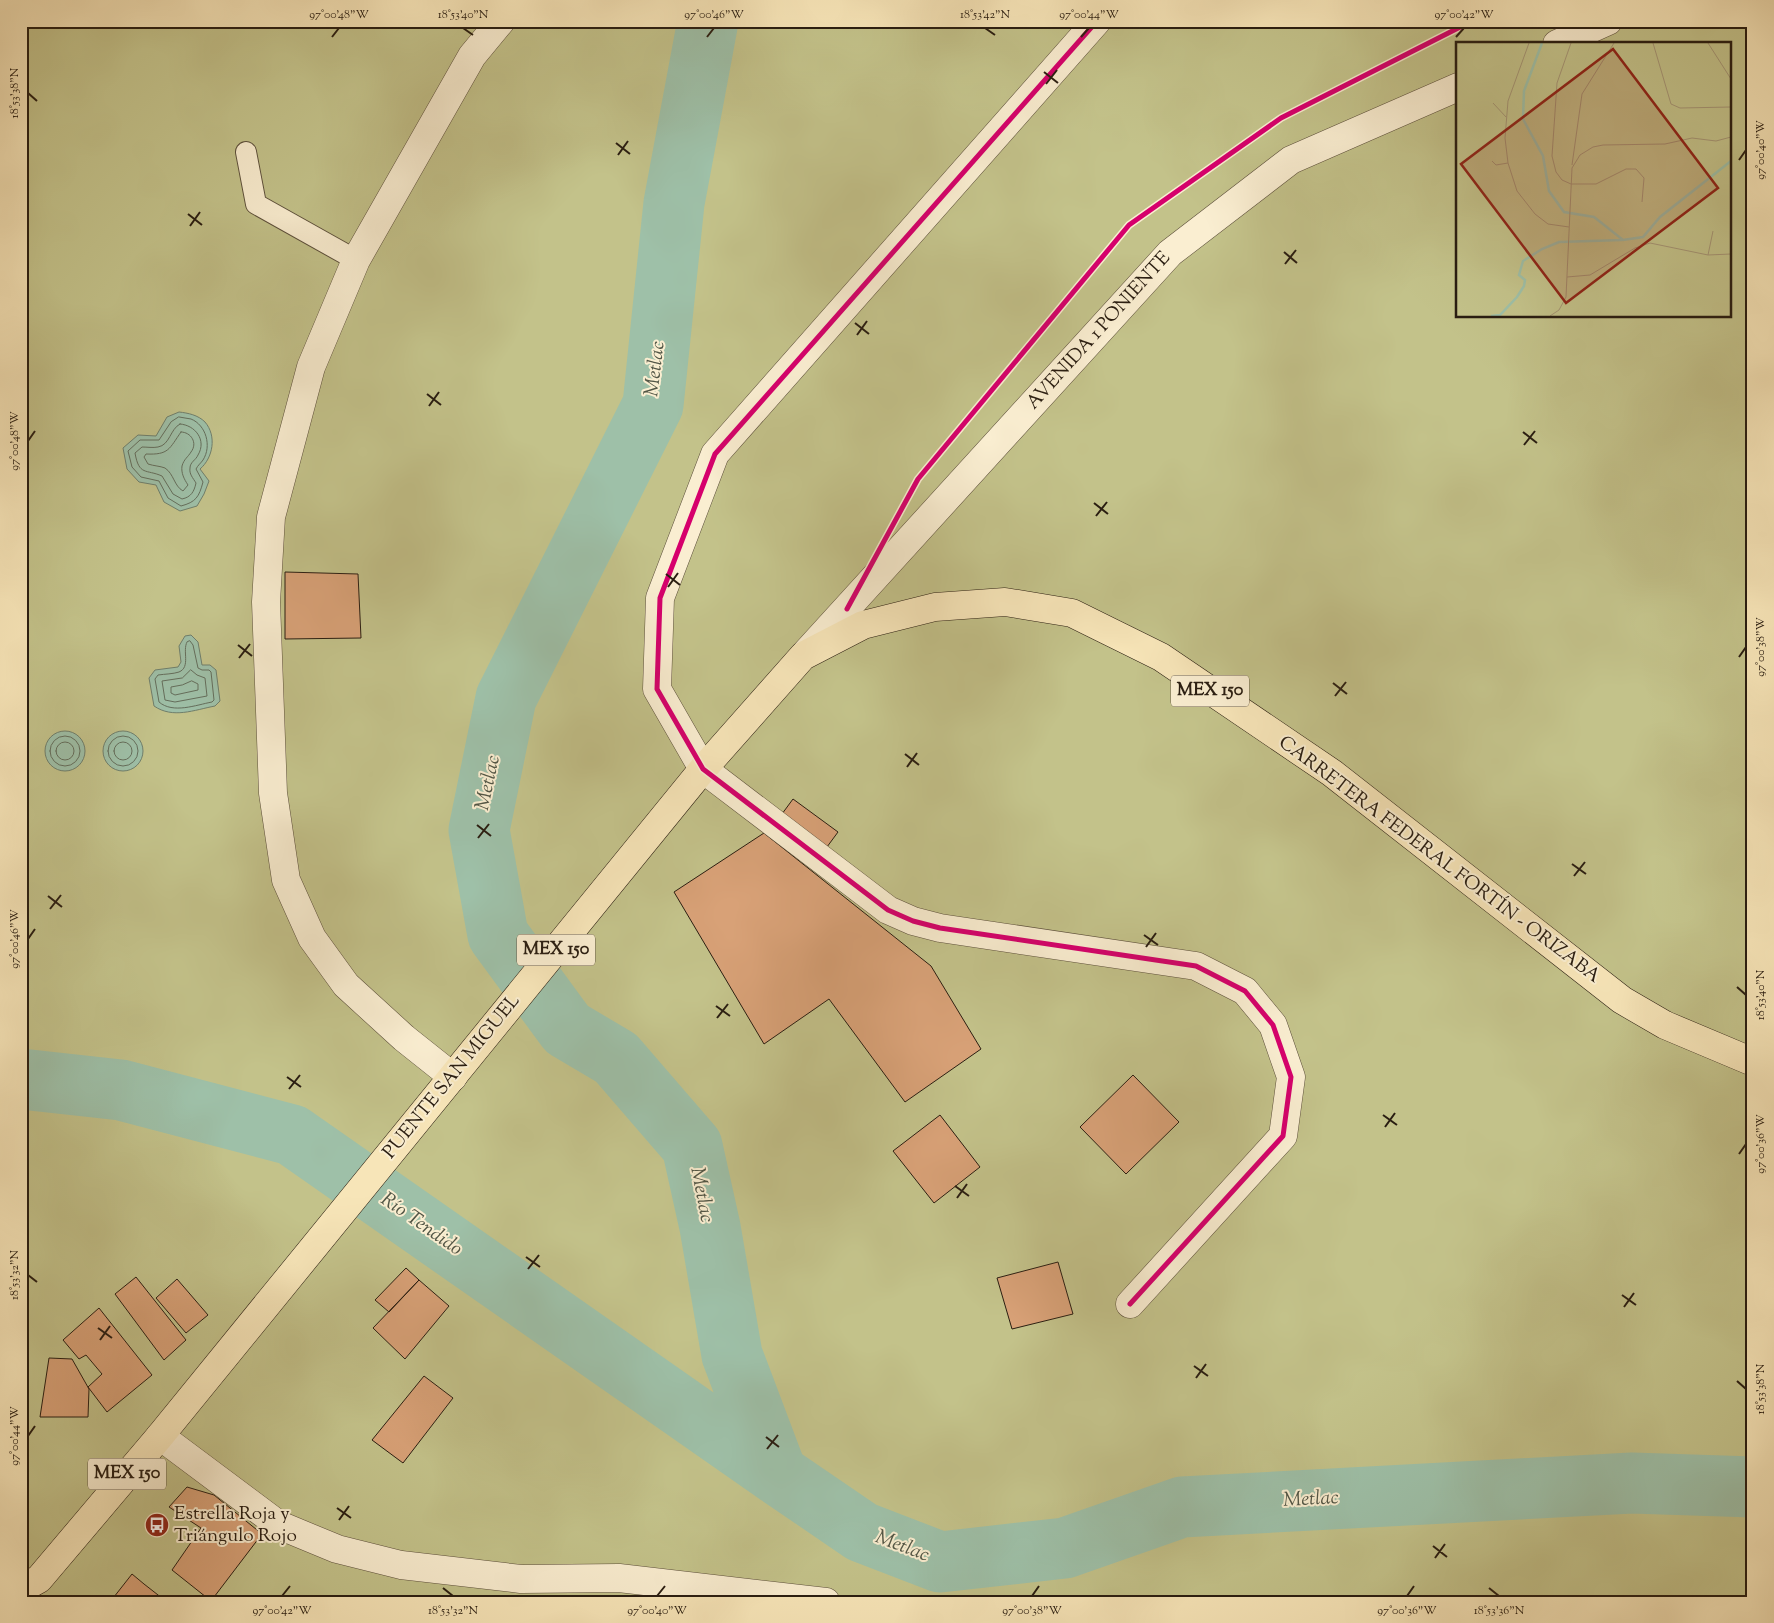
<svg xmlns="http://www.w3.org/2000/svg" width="1774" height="1623" font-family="'Sorts Mill Goudy',serif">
<rect width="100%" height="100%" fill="#f7e5b8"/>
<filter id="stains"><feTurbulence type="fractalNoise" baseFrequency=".004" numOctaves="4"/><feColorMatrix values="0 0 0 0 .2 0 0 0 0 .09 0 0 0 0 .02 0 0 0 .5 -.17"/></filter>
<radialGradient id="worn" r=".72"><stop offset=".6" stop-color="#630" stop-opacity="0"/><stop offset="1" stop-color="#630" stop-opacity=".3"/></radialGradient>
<!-- green -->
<path fill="#c3c28a" stroke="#76704e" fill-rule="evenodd" d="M 21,21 L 1753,21 L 1753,1602 L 21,1602 ZM 1458,44 L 1730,44 L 1730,316 L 1458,316 Z"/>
<!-- water -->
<path fill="#9ec0a8" stroke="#6f7f6c" d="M 179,412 C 188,413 198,415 205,422 C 217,436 213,458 200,469 L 209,481 L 204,494 L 197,506 L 180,511 L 164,502 L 156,485 L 139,482 L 127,469 L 123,448 L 138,435 L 156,436 L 167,417 Z
M 191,635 L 198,642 L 202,665 L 210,665 L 216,670 L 220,701 L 215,706 C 194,710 173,719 154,706 L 149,678 L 155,670 L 178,667 L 181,662 L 179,646 L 185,636 Z
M103 751a20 20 0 1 1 40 0a20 20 0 1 1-40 0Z
M45 751a20 20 0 1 1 40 0a20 20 0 1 1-40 0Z"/>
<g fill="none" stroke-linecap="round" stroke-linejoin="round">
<!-- shore -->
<path stroke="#646e5c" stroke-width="1" d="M 179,417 C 183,418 187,418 191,419 C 206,425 212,446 203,460 C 201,463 198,465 196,469 L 203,482 C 199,497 196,502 181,506 L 168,498 L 159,481 L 141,477 L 132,467 L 128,451 L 140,440 L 159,440 L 171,422 Z
M 180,424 C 195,425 207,440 198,455 C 196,460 190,462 190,468 C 189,474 193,478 196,483 C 194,492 191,497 182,499 L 173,494 L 162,476 C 146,469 139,476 135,453 L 142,447 C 147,447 153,448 158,447 C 170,445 170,429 180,424 Z
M 181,432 C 191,432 198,443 191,452 C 188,457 184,459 182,466 C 181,473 184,479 188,485 L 183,491 C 174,486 174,474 165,468 C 160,466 154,466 148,464 L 144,457 L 146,454 C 169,455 169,449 181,432 Z
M 190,641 L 193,645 L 198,668 L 202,670 L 209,670 L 211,672 L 214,700 L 212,702 C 196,705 173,714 159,702 L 155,679 L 158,675 C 165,674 173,674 179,672 C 191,667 182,651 187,642 Z
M 191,670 L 197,675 L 205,678 L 207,696 L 175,702 L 165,700 L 162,681 L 182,678 Z
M 192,681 L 198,684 L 198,690 L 175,695 L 171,693 L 171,687 L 182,685 Z
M108 751a15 15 0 1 1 30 0a15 15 0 1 1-30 0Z
M50 751a15 15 0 1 1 30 0a15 15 0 1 1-30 0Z
M114 751a9 9 0 1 1 18 0a9 9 0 1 1-18 0Z
M56 751a9 9 0 1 1 18 0a9 9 0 1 1-18 0Z"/>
<!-- river -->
<path stroke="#9ec0a8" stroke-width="61" d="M 708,21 L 674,203 L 653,405 L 506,698 L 479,830 L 498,935 L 567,1029 L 616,1058 L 692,1146 L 710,1227 L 732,1355 L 777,1474 L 862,1532 L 940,1562 L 1065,1548 L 1182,1507 L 1632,1483 L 1753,1487
M 21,1079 L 121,1090 L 292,1135 L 777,1474"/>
</g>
<!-- building -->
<path fill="#d8a177" stroke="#291d11" d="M 285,572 L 358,574 L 361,638 L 285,639 Z
M 793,799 L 838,832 L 824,851 L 779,818 Z
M 764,833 L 931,966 L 981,1049 L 905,1102 L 829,999 L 764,1044 L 674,892 Z
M 1133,1075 L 1179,1122 L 1126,1174 L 1080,1127 Z
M 940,1115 L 980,1167 L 934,1203 L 893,1151 Z
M 1058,1262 L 1073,1314 L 1012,1329 L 997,1278 Z
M 406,1268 L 419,1280 L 389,1312 L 375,1300 Z
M 136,1277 L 186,1340 L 164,1360 L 115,1294 Z
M 177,1279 L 208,1315 L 186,1333 L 156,1298 Z
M 419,1280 L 449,1306 L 405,1359 L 373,1328 Z
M 99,1308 L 152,1375 L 107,1412 L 88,1387 L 102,1374 L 86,1355 L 79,1359 L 63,1340 Z
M 49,1358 L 72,1359 L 89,1389 L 88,1417 L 40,1417 Z
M 424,1376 L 453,1398 L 403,1463 L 372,1440 Z
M 187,1487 L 214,1495 L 262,1534 L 211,1601 L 172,1570 L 201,1528 L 169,1507 Z
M 132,1574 L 144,1584 L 167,1602 L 110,1602 Z"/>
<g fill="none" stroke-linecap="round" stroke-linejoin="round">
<!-- service casing -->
<g stroke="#5c4f3b" stroke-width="22">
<path id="service" d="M 246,152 L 256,204 L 356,260"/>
</g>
<!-- minor casing -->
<g stroke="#5c4f3b" stroke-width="29">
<path id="minor" d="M 1097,21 L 715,454 L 660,598 L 657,689 L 703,769 L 888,910 L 913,921 L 940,928 L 1196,966 L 1245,991 L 1273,1025 L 1291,1077 L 1283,1136 L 1130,1304
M 453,1077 L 404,1038 L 346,985 L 312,938 L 286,880 L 273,793 L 266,602 L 271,517 L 311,367 L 356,260 L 472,56 L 501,21"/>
</g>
<!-- tertiary casing -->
<g stroke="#5c4f3b" stroke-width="29">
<path id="tertiary" d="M 1557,44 L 1608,21
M 806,653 L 1170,253 L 1291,160 L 1458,87
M 160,1436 L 279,1525 L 337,1549 L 401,1565 L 521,1579 L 619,1578 L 826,1602"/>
</g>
<!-- primary casing -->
<g stroke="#291d11" stroke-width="29">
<path id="primary" d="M 21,1589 L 39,1579 L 160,1436 L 703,769 L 803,656 L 863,625 L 935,607 L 1005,602 L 1072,613 L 1161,657 L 1332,773 L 1622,1000 L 1665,1025 L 1753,1062"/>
</g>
<!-- service -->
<use href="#service" stroke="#faeed1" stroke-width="20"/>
<!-- minor -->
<use href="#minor" stroke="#faeed1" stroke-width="28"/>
<!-- tertiary -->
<use href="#tertiary" stroke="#faeed1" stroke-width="28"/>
<!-- primary -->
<use href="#primary" stroke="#f7e5b8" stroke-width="28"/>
<!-- cycleway casing -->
<g stroke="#faeed1" stroke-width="8">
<path id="cycleway" d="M 1097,21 L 715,454 L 660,598 L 657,689 L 703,769 L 888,910 L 913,921 L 940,928 L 1196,966 L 1245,991 L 1273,1025 L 1291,1077 L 1283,1136 L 1130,1304
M 847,609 L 918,479 L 1129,225 L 1281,118 L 1472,21"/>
</g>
<!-- cycleway -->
<use href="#cycleway" stroke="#d6006c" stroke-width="5"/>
</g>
<!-- ticks -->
<path fill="none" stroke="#291d11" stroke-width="2" d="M 463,28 L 473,35M 985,28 L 995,35M 332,37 L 339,28M 707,37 L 714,28M 1081,37 L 1089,28M 1456,37 L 1464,28M 1044,72 L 1058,83M 1046,84 L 1057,70M 28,93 L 37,101M 616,143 L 630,154M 618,155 L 628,141M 1739,160 L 1746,150M 188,214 L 202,225M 190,226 L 200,212M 1284,252 L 1297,263M 1285,264 L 1296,250M 855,323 L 869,334M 857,335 L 867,321M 427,394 L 441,405M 429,406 L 439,392M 1523,432 L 1537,443M 28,441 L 35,431M 1524,445 L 1535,431M 1094,503 L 1108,514M 1096,516 L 1107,502M 666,574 L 680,585M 668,587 L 678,573M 238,645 L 252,656M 1739,657 L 1746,647M 239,658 L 250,644M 1333,683 L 1347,694M 1335,696 L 1346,682M 905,754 L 919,765M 907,767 L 917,753M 477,825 L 491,836M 478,838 L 489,824M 1572,864 L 1586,874M 1574,876 L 1585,862M 48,896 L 62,907M 50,909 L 61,895M 1144,935 L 1158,945M 28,939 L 35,929M 1146,947 L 1156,933M 1737,987 L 1746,995M 716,1006 L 730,1016M 717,1018 L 728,1004M 287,1077 L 301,1087M 289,1089 L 300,1075M 1383,1115 L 1397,1125M 1385,1127 L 1395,1113M 1739,1154 L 1746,1144M 955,1186 L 969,1196M 957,1198 L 967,1184M 526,1257 L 540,1267M 528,1269 L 539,1255M 28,1275 L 37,1282M 1622,1295 L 1636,1305M 1624,1307 L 1634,1293M 98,1328 L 112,1338M 100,1340 L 110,1326M 1194,1366 L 1208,1376M 1196,1378 L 1206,1364M 1737,1381 L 1746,1389M 28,1436 L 35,1426M 766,1437 L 779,1447M 767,1449 L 778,1435M 337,1508 L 351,1518M 339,1520 L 349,1506M 1433,1546 L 1447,1557M 1435,1558 L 1445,1544M 443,1588 L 453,1596M 1489,1588 L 1499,1596M 282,1596 L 290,1586M 657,1596 L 665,1586M 1032,1596 L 1039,1586M 1407,1596 L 1414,1586"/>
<!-- icons -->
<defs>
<g id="bus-disc" transform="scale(1.25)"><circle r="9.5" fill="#8f2418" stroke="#faeed1"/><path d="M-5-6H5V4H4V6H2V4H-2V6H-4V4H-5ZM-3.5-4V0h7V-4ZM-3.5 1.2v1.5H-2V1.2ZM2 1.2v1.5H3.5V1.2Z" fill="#fff"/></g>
</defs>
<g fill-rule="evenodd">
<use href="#bus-disc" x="157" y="1525"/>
</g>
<g text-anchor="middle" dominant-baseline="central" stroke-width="4" stroke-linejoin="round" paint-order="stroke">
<!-- shield labels -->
<g fill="#faeed1" stroke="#685c4b" stroke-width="1">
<rect x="1171" y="675.5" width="78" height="31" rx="4"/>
<rect x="517" y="934.5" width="78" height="31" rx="4"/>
<rect x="88" y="1458.5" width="78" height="31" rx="4"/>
</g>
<g font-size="18" font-weight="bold" fill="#291d11">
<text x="1210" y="691">MEX 150</text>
<text x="556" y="950">MEX 150</text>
<text x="127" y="1474">MEX 150</text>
</g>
<!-- street labels -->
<g font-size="19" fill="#291d11" stroke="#faeed1">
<text transform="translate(1099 331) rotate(-48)">AVENIDA 1 PONIENTE</text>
<text transform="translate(1439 860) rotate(37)">CARRETERA FEDERAL FORTÍN - ORIZABA</text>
<text transform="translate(452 1077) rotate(-51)">PUENTE SAN MIGUEL</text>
</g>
<!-- poi labels -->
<g font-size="19" fill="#291d11" stroke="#faeed1" text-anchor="start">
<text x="174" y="1514">Estrella Roja y<tspan x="174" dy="22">Triángulo Rojo</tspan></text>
</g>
<!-- water labels -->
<g font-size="20" font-style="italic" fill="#525646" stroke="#faeed1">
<text transform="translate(656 369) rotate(-83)">Metlac</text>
<text transform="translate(489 783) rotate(-78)">Metlac</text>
<text transform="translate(701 1195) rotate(79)">Metlac</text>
<text transform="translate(421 1225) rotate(35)">Río Tendido</text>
<text transform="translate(1311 1500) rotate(-3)">Metlac</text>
<text transform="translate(902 1547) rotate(21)">Metlac</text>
</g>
</g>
<!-- overview -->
<g transform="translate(1456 42)">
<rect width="275" height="275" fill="#f7e5b8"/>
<path d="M 0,1 L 275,1 L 275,274 L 0,274 Z" fill="#c3c28a"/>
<path fill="none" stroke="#9ec0a8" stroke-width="2.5" d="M 86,1 L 68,49 L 67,77 L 87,114 L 93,149 L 108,170 L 138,175 L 167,198 L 187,195 L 204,175 L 275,119M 35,274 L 44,273 L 61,255 L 68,244 L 69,238 L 63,233 L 67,219 L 86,207 L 103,200 L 166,198"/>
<path fill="none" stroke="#a59575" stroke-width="1" d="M 73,1 L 52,59 L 49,96 L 52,121 L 61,149 L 79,172 L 92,182 L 113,185M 115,1 L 101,41 L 96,114 L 100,130 L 106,138 L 115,142 L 140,142 L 170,127 L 180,127 L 188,136 L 186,160M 197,1 L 215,62 L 224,66 L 275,65M 252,1 L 275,37M 37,61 L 50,75M 36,119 L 40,123 L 52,121M 116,123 L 126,52 L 158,1M 252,213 L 257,189M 111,235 L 134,233 L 179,206 L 194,201 L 252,213 L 275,212M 94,274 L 103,268 L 110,255 L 116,126 L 124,113 L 137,105 L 147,103 L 209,102 L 236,96 L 260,99 L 275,95"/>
<path fill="#8f2418" fill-opacity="0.15" stroke="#8f2418" stroke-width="2.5" d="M 157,7 L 262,146 L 110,261 L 5,122 Z"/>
<rect width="275" height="275" fill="none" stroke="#291d11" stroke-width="2.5"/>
</g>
<!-- margin -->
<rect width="1774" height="1623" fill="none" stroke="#f7e5b8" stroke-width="55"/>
<rect x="28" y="28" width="1718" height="1568" fill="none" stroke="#291d11" stroke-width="2"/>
<g font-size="12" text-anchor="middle" fill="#291d11">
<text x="339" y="18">97°00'48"W</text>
<text x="463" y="18">18°53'40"N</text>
<text x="714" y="18">97°00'46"W</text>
<text x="985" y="18">18°53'42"N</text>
<text x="1089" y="18">97°00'44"W</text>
<text x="1464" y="18">97°00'42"W</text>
<text transform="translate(14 93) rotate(-90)" y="4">18°53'38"N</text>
<text transform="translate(1760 150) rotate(-90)" y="4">97°00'40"W</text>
<text transform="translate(14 441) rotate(-90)" y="4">97°00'48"W</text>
<text transform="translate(1760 647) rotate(-90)" y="4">97°00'38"W</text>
<text transform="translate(14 939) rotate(-90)" y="4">97°00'46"W</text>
<text transform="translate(1760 995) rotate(-90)" y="4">18°53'40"N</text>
<text transform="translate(1760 1144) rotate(-90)" y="4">97°00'36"W</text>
<text transform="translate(14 1275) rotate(-90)" y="4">18°53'32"N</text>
<text transform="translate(1760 1389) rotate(-90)" y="4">18°53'38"N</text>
<text transform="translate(14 1436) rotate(-90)" y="4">97°00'44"W</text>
<text x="282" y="1614">97°00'42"W</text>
<text x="453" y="1614">18°53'32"N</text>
<text x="657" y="1614">97°00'40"W</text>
<text x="1032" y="1614">97°00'38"W</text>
<text x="1407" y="1614">97°00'36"W</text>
<text x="1499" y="1614">18°53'36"N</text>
</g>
<rect width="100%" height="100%" filter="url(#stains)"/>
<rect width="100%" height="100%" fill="url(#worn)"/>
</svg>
